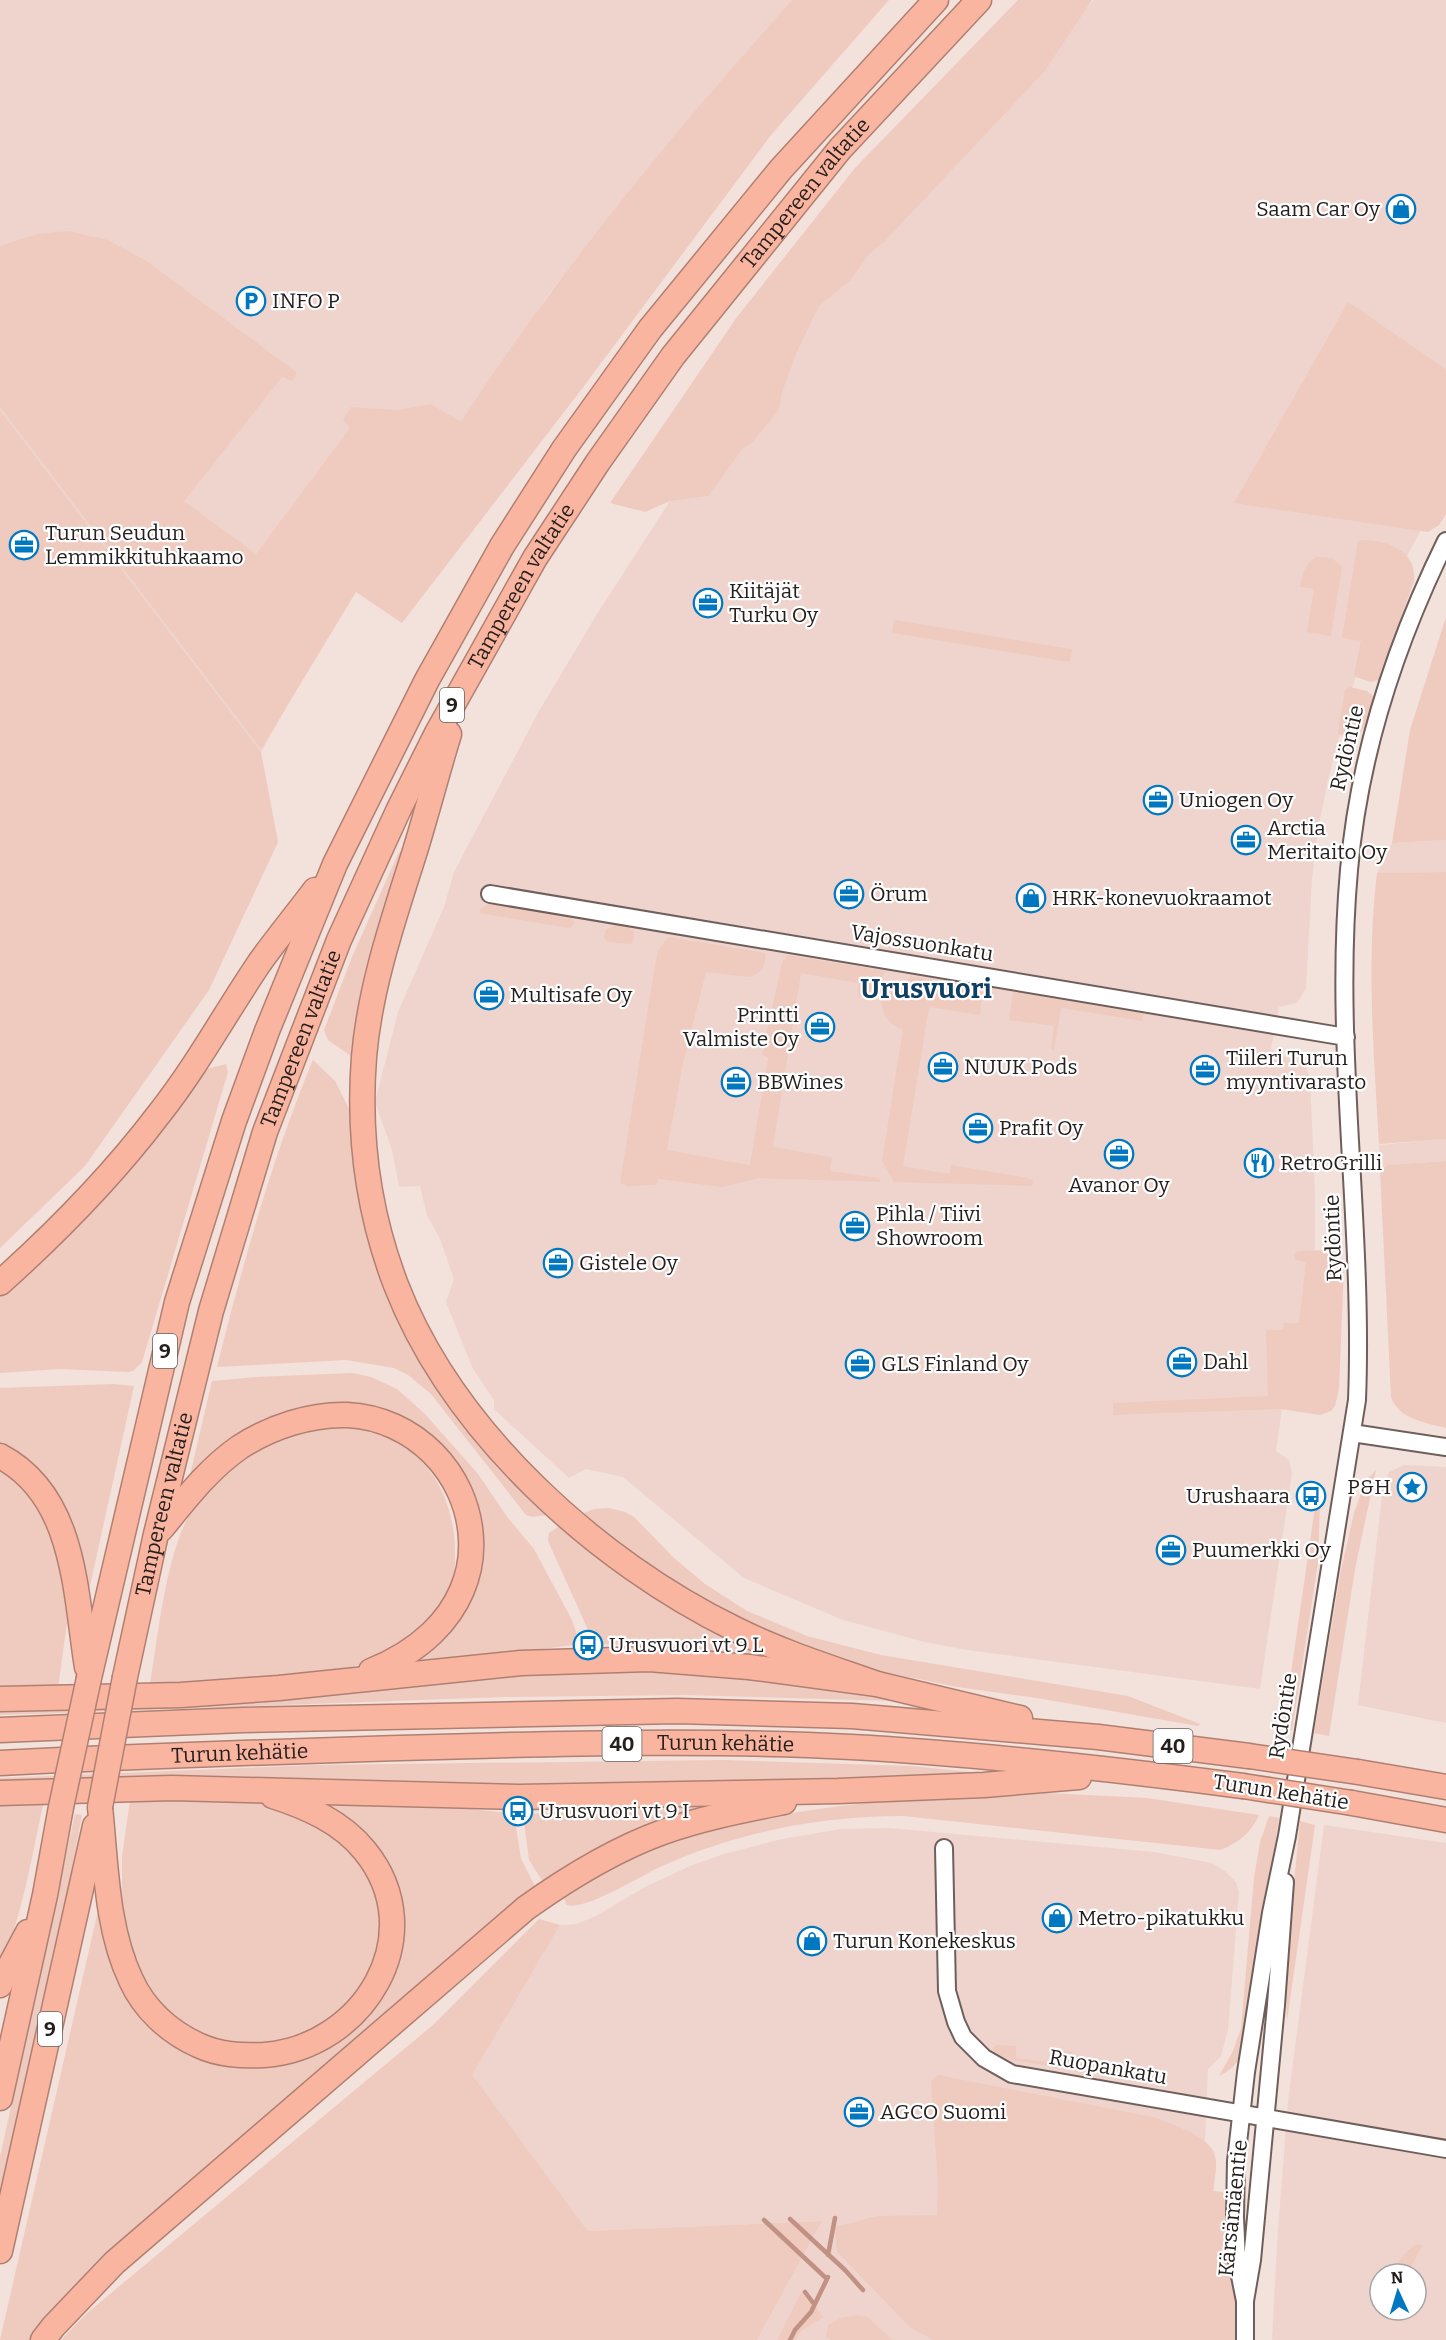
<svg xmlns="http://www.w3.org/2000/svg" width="1446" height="2340" font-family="Bitter,serif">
<rect width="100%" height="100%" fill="#f3e1db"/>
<!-- built -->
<path fill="#efd4cd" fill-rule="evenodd" d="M 0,0 L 792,0 L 738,61 L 636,183 L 548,295 L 353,590 L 261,752 L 0,410 Z
M 1094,0 L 1446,0 L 1446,483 L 1399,571 L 1365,650 L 1352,688 L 1328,780 L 1318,829 L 1312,879 L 1306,988 L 1297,1003 L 1279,1007 L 1271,1049 L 1306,1067 L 1310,1080 L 1315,1194 L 1315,1251 L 1282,1409 L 1276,1451 L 1289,1460 L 1292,1473 L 1260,1689 L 967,1650 L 925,1642 L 843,1620 L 744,1578 L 623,1477 L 586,1469 L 569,1478 L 494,1409 L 494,1400 L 473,1369 L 446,1302 L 454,1279 L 440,1239 L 427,1215 L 420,1186 L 399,1187 L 392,1150 L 375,1102 L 398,1012 L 444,907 L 454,872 L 538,713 L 597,614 L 670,501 L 806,317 L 1038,56 Z
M 1446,840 L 1446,872 L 1377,873 L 1392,843 Z
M 1446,1139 L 1446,1161 L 1388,1165 L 1380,1170 L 1379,1145 Z
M 1404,1465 L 1446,1467 L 1446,1723 L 1358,1705 L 1383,1487 L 1389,1472 Z
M 1324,1825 L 1446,1843 L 1446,2340 L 1272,2340 L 1277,2244 L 1288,2101 ZM 1380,2274 L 1416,2274 L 1416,2310 L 1380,2310 Z
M 889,1828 L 1154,1852 L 1212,1863 L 1225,1871 L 1236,1882 L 1239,1892 L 1228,2030 L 1221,2056 L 1208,2069 L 1205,2141 L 1214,2151 L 1216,2164 L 1209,2246 L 1208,2340 L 757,2340 L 822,2221 L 588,2231 L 471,2075 L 560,1925 L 576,1924 L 594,1917 L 645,1887 L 690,1866 L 724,1854 L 782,1839 L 841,1829 Z"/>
<!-- green -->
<path fill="#efcabf" d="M 792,0 L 889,0 L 771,135 L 581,390 L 402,623 L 356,592 L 261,749 L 0,407 L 0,246 L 37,234 L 68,231 L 108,240 L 148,262 L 296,372 L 296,376 L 292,381 L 282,377 L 184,501 L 256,554 L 350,428 L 343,420 L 351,407 L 398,410 L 431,404 L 461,422 C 558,272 673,133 792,0 Z
M 1018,0 L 1092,0 L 1044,72 L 884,242 L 869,254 L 851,280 L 819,306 L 798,349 L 782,392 L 779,410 L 752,443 L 744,447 L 708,496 L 670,501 L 645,512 L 610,503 L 737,317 L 855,168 Z
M 1348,302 L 1446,369 L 1446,514 L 1439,525 L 1428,532 L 1234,503 Z
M 0,410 L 261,752 L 278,842 L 209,990 L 85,1166 L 0,1248 Z
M 1365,540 C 1390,541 1417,552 1414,581 L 1379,680 L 1371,682 L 1356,677 L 1354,674 L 1361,641 L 1342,638 L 1358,541 Z
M 1318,557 L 1332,558 L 1342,567 L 1331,636 L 1307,632 L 1314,589 L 1300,587 C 1303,574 1305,561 1318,557 Z
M 1446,617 L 1446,840 L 1392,843 L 1410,730 Z
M 894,620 L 1072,649 L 1070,662 L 892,633 Z
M 1350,687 L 1367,691 L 1374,697 L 1365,727 L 1356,737 L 1339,735 L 1338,732 L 1345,690 Z
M 407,844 L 354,1058 L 328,1040 L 324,1030 L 352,957 L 398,854 Z
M 1446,872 L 1446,1139 L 1379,1144 C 1374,1054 1366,963 1377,873 Z
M 488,904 L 504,904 L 567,915 L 575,922 L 570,928 L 479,913 L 480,909 Z
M 617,924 L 627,926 L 634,932 L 634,939 L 631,944 L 608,942 L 604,938 L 606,930 Z
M 668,937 L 765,953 C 766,965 762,974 749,977 L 706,972 L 683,1063 L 667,1150 L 750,1165 L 768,1058 L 762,1054 L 782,963 L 787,955 L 886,971 L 875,986 L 860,997 L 858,994 L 859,983 L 801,973 L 773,1147 L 832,1157 L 830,1171 L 879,1178 L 881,1182 L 758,1178 L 722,1187 L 658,1179 L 656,1185 L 628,1186 L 620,1183 L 655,965 L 658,951 Z
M 911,976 L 983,988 L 980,1015 L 929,1007 L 903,1166 L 950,1174 L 951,1165 L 1024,1177 L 1033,1180 L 1032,1186 L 894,1182 L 882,1161 L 903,1029 C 889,1026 883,1015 881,1002 Z
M 1013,992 L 1144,1014 L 1142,1021 L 1061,1008 L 1054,1050 L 1051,1049 L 1054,1026 L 1009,1020 Z
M 313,1060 L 335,1081 L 349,1109 L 389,1290 L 551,1514 L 533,1517 L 526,1515 L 431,1394 L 408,1375 L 394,1368 L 346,1360 L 217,1367 C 243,1263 272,1158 313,1060 Z
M 226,1064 L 228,1072 L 142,1362 L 133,1371 L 129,1372 L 60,1369 L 0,1373 L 0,1293 L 203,1070 Z
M 1446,1161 L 1446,1428 C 1427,1423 1398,1419 1391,1397 L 1380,1170 L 1388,1165 Z
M 1298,1251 L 1329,1250 L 1342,1261 L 1344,1267 L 1339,1389 L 1335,1406 L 1331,1411 L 1320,1415 L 1281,1409 L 1113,1415 L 1113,1403 L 1268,1396 L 1266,1330 L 1283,1330 L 1284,1323 L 1299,1323 L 1306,1262 L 1295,1260 L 1294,1254 Z
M 352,1373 L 371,1377 L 397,1389 L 425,1414 L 478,1474 L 508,1518 L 534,1549 L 572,1620 L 580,1644 L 399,1668 L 468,1599 L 458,1466 C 432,1428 405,1424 365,1408 L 201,1467 L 190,1475 L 212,1381 L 256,1377 Z
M 113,1384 L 134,1386 L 86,1604 L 55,1492 L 32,1464 L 0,1443 L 0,1388 Z
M 335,1427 C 408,1428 452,1476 455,1548 C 455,1564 456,1582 447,1596 C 433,1621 408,1640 384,1654 C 344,1676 294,1676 250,1679 C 217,1680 184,1682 150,1684 C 158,1636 166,1553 191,1512 C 203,1492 220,1477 238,1463 C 267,1441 299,1430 335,1427 Z
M 0,1465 L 36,1496 L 62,1566 L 67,1623 L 58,1688 L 0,1689 Z
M 1376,1470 L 1355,1569 L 1329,1736 L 1314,1733 L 1341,1570 L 1354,1513 L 1365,1482 Z
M 1316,1500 L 1320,1501 L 1318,1563 L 1292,1730 L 1283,1729 Z
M 609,1508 L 625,1512 L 634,1517 L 674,1558 L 705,1584 L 747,1611 L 807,1636 L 881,1655 L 1128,1696 L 1200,1724 L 1198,1726 L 1037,1698 L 957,1687 L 880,1671 L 797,1643 L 742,1621 L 656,1573 L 579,1515 L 594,1509 Z
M 561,1525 L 785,1660 L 639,1645 L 597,1644 L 590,1634 L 548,1541 L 549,1533 Z
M 686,1670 L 857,1690 L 896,1701 L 687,1695 L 505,1697 L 0,1715 L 0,1709 L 197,1706 L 503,1673 Z
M 723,1760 L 911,1766 L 981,1773 L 980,1775 L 567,1787 L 315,1782 L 218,1777 L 0,1784 L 0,1778 L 315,1765 Z
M 1027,1792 L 1147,1798 L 1259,1815 C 1251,1833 1239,1842 1221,1850 L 903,1816 C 820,1816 738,1832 662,1866 C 642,1875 585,1911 567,1905 L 563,1897 C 574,1889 585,1879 597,1873 C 623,1858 652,1849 681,1839 C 794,1804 910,1798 1027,1792 Z
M 308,1797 L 448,1806 L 514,1814 L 521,1859 L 537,1890 L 32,2340 L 0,2340 L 100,1902 C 102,1917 102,1933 106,1947 C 112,1969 123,1994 136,2013 C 175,2067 259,2082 317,2054 C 329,2048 340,2038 350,2030 C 363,2018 379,2006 386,1989 C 392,1974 393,1953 397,1936 C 398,1929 401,1921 401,1914 C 406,1859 353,1816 308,1797 Z
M 130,1800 L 260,1801 L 285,1808 L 344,1842 L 370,1876 L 379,1906 L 381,1939 L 363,1988 L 336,2016 L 306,2035 L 265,2047 L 223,2045 L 187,2030 L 158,2002 L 143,1980 L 134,1960 L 125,1920 L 122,1892 L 122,1857 Z
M 748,1803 L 545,1885 L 529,1860 L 523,1814 L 552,1813 L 586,1807 Z
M 38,1804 L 43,1805 C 31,1860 22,1916 0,1969 L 0,1805 Z
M 75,1814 L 82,1815 L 58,1942 L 0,2211 L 0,2157 Z
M 1269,1816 L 1279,1818 L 1248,2030 C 1242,2052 1242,2065 1219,2076 L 1233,2051 L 1241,2028 L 1254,1878 L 1260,1842 Z
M 1300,1821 L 1315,1825 L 1287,2021 L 1285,1976 Z
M 539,1919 L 560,1925 L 472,2075 L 588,2231 L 822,2221 L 757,2340 L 61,2340 L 86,2314 L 433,2025 Z
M 997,2045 L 1016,2046 L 1016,2058 L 1057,2063 L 1058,2051 L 1072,2052 L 1069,2069 L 1011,2060 L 994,2052 L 993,2048 Z
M 938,2075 L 1153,2117 C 1171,2124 1211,2136 1215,2157 C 1218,2167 1214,2180 1213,2191 L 1223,2192 L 1230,2231 L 1236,2303 L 1236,2340 L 933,2340 L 910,2327 L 837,2252 L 835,2227 L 877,2216 L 937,2215 L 938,2185 L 931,2081 Z
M 1417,2244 L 1423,2245 L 1407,2274 L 1392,2274 C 1398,2262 1405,2250 1417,2244 Z
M 802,2291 L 824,2317 L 801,2331 L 796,2340 L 777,2340 Z
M 856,2315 L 867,2317 L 893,2340 L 831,2340 L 826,2337 L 828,2325 L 841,2318 Z"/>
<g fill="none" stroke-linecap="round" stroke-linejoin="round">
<!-- stream -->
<path stroke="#c19184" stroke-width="4.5" d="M 790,2219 L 845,2270 L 863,2290
M 764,2220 L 827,2279
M 828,2255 L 835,2218
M 805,2292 L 814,2304
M 790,2340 L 795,2330 L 811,2312 L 828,2277"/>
<!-- minor casing -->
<g stroke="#6f5f5b" stroke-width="20">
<path id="minor" d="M 490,894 L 1346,1037
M 1352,1433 L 1446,1447
M 944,1848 L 947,1991 L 956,2022 L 963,2037 L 984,2058 L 1012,2074 L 1446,2149
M 1245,2301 L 1237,2261 L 1235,2217 L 1236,2161 L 1246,2072 L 1271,1913 L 1287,1836 L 1357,1400 C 1364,1224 1333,1046 1349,870 C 1359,754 1395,645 1446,541
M 1245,2340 L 1245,2301 L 1252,2260 L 1276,2005 L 1285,1882"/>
</g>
<!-- highway casing -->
<g stroke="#af8072" stroke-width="27">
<g id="highway">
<path d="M 449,734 C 437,773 427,812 415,851 C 394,918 370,986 364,1057 C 358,1135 368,1212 396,1285 C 453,1432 596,1561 735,1629 C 781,1652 829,1667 877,1684"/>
<path d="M 0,1283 C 58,1231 112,1176 159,1114 C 197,1066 226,1012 260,962 C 278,937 297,914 315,890"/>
<path d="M 0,1456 C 76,1496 75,1593 87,1667"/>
<path d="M 161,1529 C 185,1500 208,1469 240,1447 C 271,1427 310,1414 347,1415 C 414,1418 468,1473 471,1539 C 473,1575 458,1608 432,1633 C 414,1650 394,1662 371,1671"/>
<path id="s1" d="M 125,1677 L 156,1534 L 211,1311 L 265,1132 L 339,940 L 398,811 L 437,733 L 535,558 L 598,462 L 673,356 L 840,149 L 979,0"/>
<path d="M 89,1678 L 177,1302 L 234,1121 L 267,1031 L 335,864 L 427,680 L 502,546 L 564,449 L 650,329 L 781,169 L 936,0"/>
<path d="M 0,1699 L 181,1695 L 279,1688 L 521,1663 L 649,1659 L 749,1667 L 877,1684 L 1020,1718"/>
<path d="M 0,1730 L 243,1720 L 677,1711 L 852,1716 L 1098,1737 L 1249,1756"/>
<path id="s2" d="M 0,1763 C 146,1756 292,1751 438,1747 C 575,1743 713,1740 851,1747 C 982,1754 1113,1769 1243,1786"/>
<path d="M 1358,1772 L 1446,1787"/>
<path d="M 0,1793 L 172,1788 L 519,1797 L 838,1791 L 984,1785 L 1079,1777"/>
<path d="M 1352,1803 L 1446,1820"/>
<path d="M 100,1807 C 106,1863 106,1928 131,1980 C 144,2009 169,2032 198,2045 C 219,2055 241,2056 264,2055 C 363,2048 433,1935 365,1851 C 342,1822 307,1807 273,1796"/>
<path d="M 0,1985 L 28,1932"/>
<path d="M 0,2098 L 45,1895 L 61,1807"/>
<path d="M 0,2251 L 95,1826"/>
<path d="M 43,2340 L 53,2327 L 114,2263 L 526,1908 C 568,1878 613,1850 663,1832 C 702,1818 744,1810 784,1802"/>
</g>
</g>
<!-- minor -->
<use href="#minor" stroke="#fff" stroke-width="16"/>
<!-- highway -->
<use href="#highway" stroke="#fab5a1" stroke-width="24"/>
<!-- highway-bridge casing -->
<g stroke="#af8072" stroke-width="27" stroke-linecap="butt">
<path id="highway-bridge" d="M 1249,1756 L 1358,1772
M 1243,1786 L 1352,1803
M 61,1807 L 89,1678
M 100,1807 L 125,1677"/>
</g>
<!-- highway-bridge -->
<use href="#highway-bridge" stroke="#fab5a1" stroke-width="24"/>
</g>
<!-- icons -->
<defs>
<g id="shop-ring" transform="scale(1.5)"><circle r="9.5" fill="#fff" stroke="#0078c1" stroke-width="1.5"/><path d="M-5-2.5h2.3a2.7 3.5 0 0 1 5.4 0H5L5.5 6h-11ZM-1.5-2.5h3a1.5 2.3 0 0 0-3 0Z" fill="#0078c1"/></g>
<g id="parking-ring" transform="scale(1.5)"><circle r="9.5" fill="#fff" stroke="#0078c1" stroke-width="1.5"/><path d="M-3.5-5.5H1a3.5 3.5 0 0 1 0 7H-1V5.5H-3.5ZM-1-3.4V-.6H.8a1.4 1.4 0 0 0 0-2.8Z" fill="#0078c1"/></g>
<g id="office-ring" transform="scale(1.5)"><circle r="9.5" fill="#fff" stroke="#0078c1" stroke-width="1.5"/><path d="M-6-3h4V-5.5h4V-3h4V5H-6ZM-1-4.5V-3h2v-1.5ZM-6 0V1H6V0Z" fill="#0078c1"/></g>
<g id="restaurant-ring" transform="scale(1.5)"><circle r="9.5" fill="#fff" stroke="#0078c1" stroke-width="1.5"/><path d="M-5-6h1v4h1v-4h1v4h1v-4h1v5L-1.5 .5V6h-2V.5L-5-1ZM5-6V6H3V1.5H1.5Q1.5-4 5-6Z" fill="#0078c1"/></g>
<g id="sight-ring" transform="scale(1.5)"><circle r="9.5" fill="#fff" stroke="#0078c1" stroke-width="1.5"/><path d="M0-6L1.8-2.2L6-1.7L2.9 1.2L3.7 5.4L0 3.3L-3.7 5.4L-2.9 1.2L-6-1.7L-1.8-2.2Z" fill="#0078c1"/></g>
<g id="bus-ring" transform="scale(1.5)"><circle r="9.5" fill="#fff" stroke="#0078c1" stroke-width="1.5"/><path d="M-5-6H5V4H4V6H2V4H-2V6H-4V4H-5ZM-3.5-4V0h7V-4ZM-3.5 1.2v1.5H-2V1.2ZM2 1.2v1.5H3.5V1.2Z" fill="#0078c1"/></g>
</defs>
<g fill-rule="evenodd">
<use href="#shop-ring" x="1401" y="209"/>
<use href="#parking-ring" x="251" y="301"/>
<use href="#office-ring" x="24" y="545"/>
<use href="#office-ring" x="708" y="603"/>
<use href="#office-ring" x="1158" y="800"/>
<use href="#office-ring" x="1246" y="840"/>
<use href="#office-ring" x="849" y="894"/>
<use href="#shop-ring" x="1031" y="898"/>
<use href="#office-ring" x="489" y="995"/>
<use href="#office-ring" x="820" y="1027"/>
<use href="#office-ring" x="943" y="1067"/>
<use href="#office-ring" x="1205" y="1070"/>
<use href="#office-ring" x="736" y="1082"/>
<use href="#office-ring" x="978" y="1128"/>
<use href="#office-ring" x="1119" y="1154"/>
<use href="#restaurant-ring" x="1259" y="1163"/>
<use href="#office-ring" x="855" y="1226"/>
<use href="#office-ring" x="558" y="1263"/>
<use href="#office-ring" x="1182" y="1362"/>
<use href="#office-ring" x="860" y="1364"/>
<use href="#sight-ring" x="1412" y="1487"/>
<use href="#bus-ring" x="1311" y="1496"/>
<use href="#office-ring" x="1171" y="1550"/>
<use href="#bus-ring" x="588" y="1645"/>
<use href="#bus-ring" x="518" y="1811"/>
<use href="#shop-ring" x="1057" y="1918"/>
<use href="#shop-ring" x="812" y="1941"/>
<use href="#office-ring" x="859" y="2112"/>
</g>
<g text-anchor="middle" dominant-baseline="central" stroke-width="4.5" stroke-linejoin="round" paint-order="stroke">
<!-- shield labels -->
<g fill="#fff" stroke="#666260" stroke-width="1.5">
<rect x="440" y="688" width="24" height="34" rx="4.5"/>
<rect x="153" y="1334" width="24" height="34" rx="4.5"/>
<rect x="602.5" y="1727" width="39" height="34" rx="4.5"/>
<rect x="1153.5" y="1729" width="39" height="34" rx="4.5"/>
<rect x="38" y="2012" width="24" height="34" rx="4.5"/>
</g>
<g font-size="20" font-weight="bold" fill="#241e1c">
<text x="452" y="705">9</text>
<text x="165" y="1351">9</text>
<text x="622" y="1744">40</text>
<text x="1173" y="1746">40</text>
<text x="50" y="2029">9</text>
</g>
<!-- street labels -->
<g font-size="21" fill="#241e1c" stroke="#fff">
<text stroke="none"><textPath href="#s1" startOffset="1653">Tampereen valtatie</textPath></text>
<text stroke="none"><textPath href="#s1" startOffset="1167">Tampereen valtatie</textPath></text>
<text transform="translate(1347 748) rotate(-77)">Rydöntie</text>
<text transform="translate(922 943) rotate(9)">Vajossuonkatu</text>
<text stroke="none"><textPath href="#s1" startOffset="663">Tampereen valtatie</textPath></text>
<text transform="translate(1333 1238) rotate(-92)">Rydöntie</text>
<text stroke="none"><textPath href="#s1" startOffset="177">Tampereen valtatie</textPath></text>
<text transform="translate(1283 1716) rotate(-81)">Rydöntie</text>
<text stroke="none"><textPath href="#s2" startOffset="726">Turun kehätie</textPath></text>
<text stroke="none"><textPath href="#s2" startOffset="240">Turun kehätie</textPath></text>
<text transform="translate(1281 1792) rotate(9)">Turun kehätie</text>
<text transform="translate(1108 2067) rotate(10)">Ruopankatu</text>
<text transform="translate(1233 2208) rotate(-84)">Kärsämäentie</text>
</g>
<!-- poi labels -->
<g font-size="21" fill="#241e1c" stroke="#fff" text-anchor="start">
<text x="1380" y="209" text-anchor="end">Saam Car Oy</text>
<text x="272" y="301">INFO P</text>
<text x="45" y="533">Turun Seudun<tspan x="45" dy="24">Lemmikkituhkaamo</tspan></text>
<text x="729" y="591">Kiitäjät<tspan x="729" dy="24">Turku Oy</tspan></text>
<text x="1179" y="800">Uniogen Oy</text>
<text x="1267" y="828">Arctia<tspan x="1267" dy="24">Meritaito Oy</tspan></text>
<text x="870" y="894">Örum</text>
<text x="1052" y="898">HRK-konevuokraamot</text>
<text x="510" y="995">Multisafe Oy</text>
<text x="799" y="1015" text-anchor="end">Printti<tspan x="799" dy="24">Valmiste Oy</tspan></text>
<text x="1226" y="1058">Tiileri Turun<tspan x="1226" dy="24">myyntivarasto</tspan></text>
<text x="964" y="1067">NUUK Pods</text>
<text x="757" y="1082">BBWines</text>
<text x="999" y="1128">Prafit Oy</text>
<text x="1280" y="1163">RetroGrilli</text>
<text x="1119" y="1185" text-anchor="middle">Avanor Oy</text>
<text x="876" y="1214">Pihla / Tiivi<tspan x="876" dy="24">Showroom</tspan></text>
<text x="579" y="1263">Gistele Oy</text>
<text x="1203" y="1362">Dahl</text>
<text x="881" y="1364">GLS Finland Oy</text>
<text x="1391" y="1487" text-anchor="end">P&amp;H</text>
<text x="1290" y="1496" text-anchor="end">Urushaara</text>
<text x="1192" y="1550">Puumerkki Oy</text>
<text x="609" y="1645">Urusvuori vt 9 L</text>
<text x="539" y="1811">Urusvuori vt 9 I</text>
<text x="1078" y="1918">Metro-pikatukku</text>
<text x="833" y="1941">Turun Konekeskus</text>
<text x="880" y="2112">AGCO Suomi</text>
</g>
<!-- district labels -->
<g font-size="27" font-weight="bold" fill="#0f3f63" stroke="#fff">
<text x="926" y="989">Urusvuori</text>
</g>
</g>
<!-- north arrow -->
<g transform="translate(1398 2292) rotate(356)"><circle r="28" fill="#ffffff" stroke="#a7a5a4" stroke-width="1.5"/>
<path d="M0-4.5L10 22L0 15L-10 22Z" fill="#0078c1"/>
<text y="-9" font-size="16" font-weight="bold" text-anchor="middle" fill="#241e1c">N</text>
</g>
</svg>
